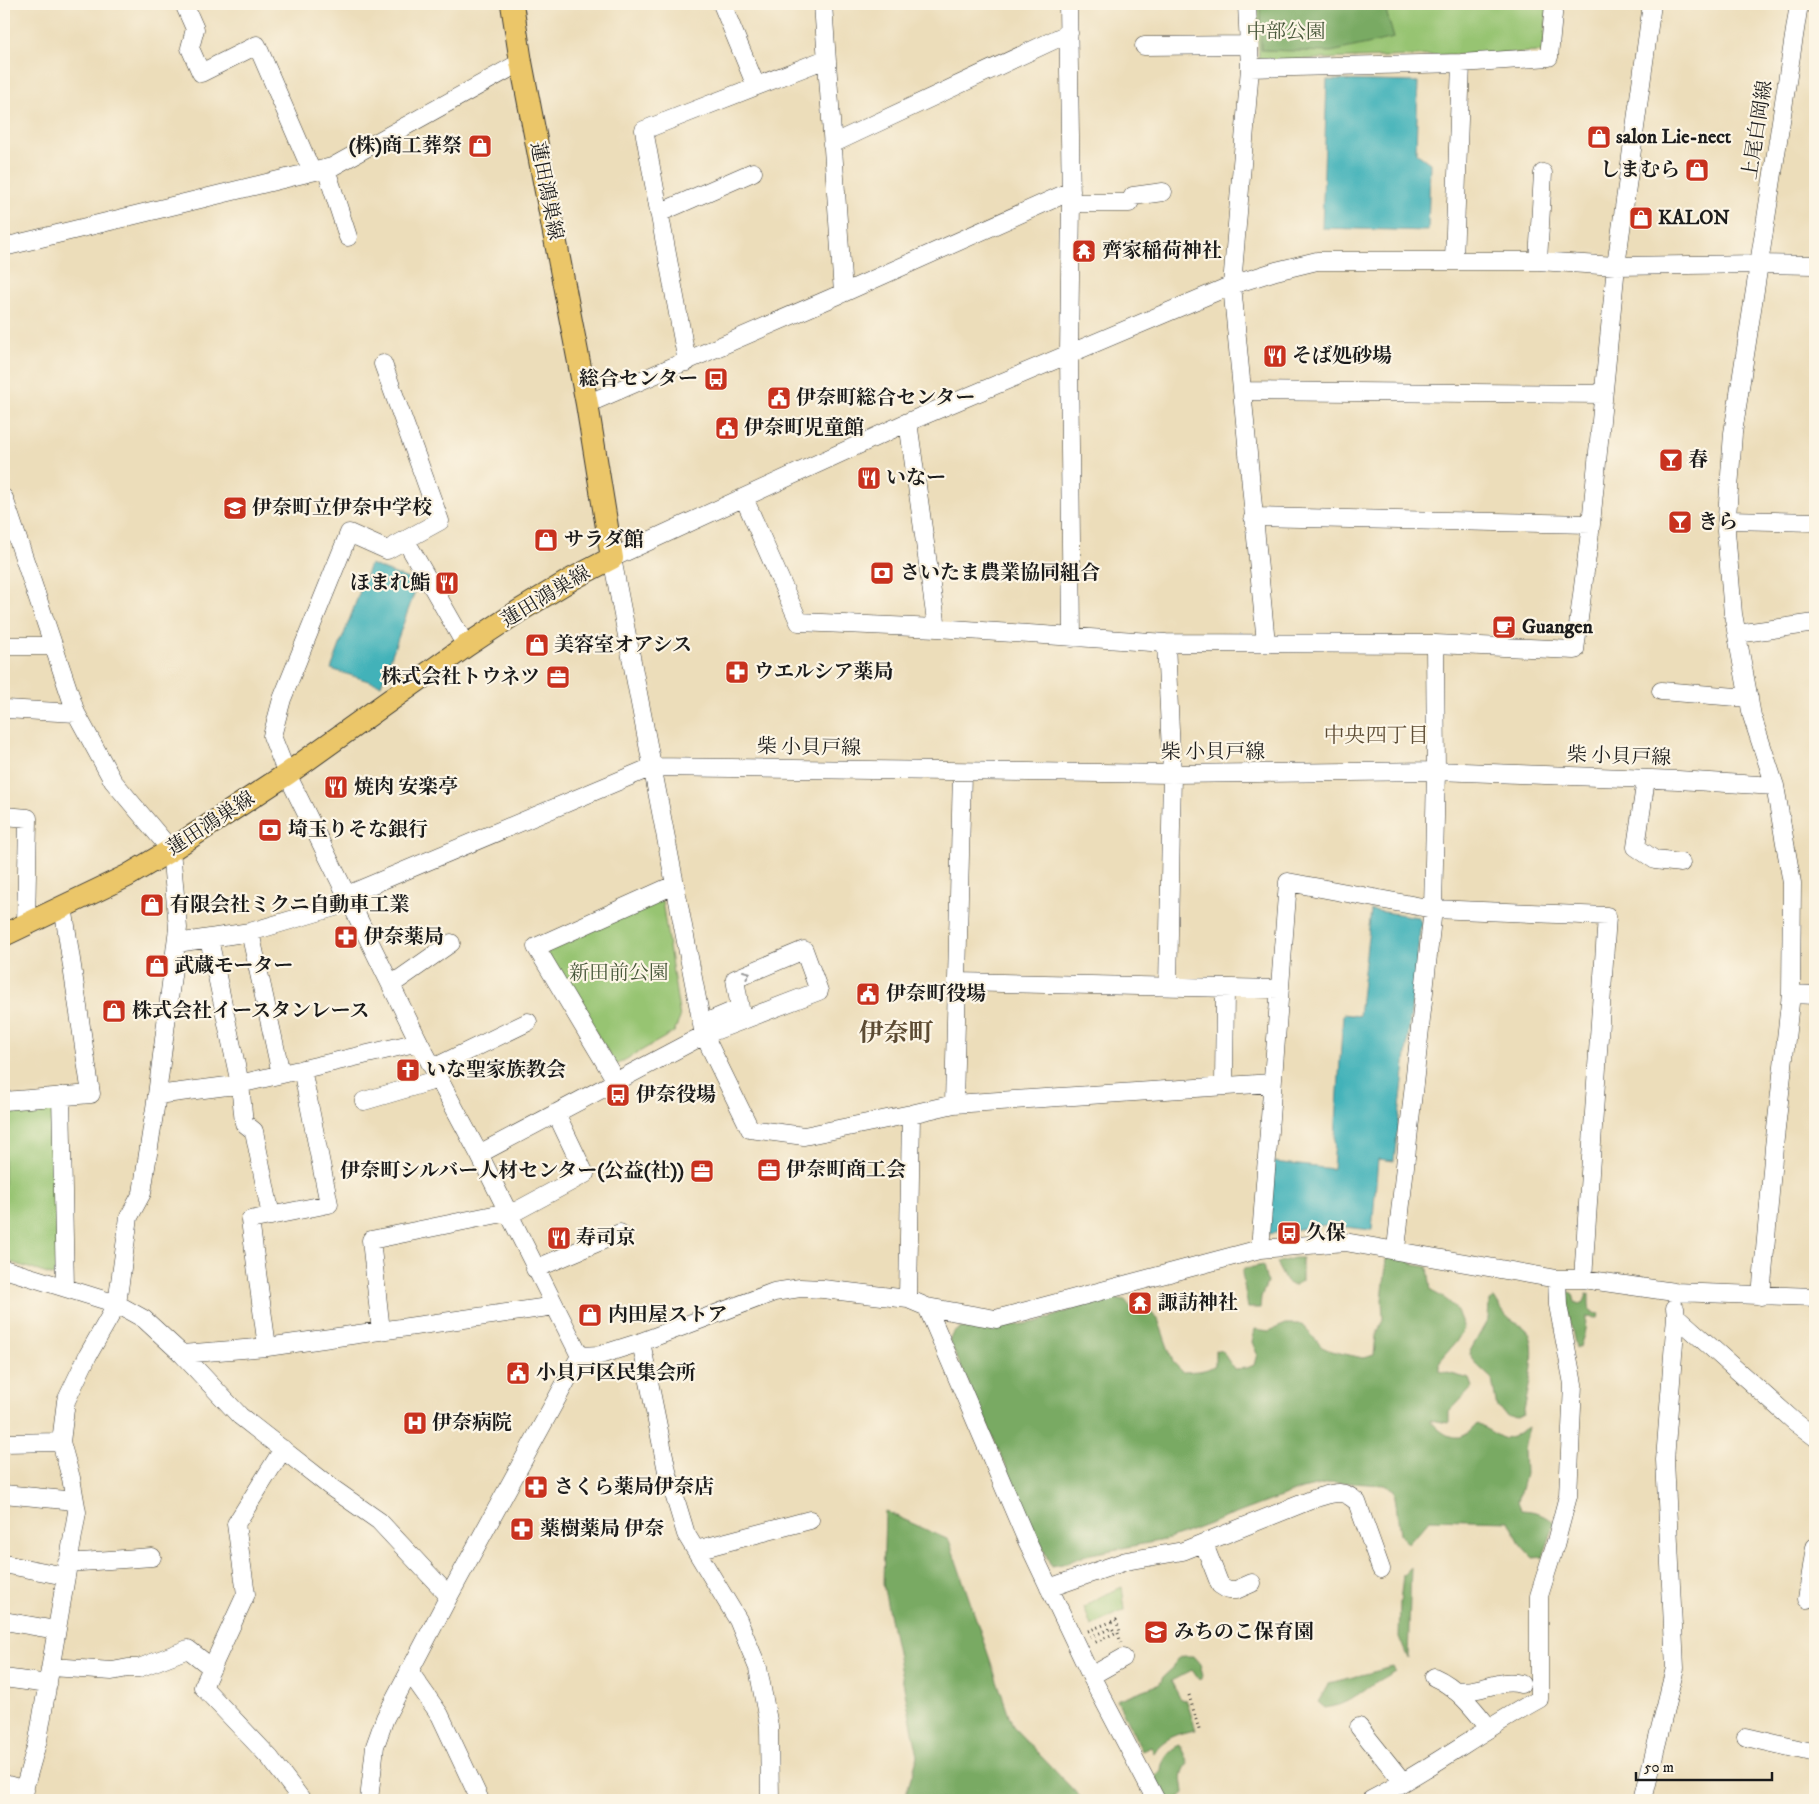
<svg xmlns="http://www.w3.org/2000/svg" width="1819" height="1804" font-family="'IM FELL DW Pica','Noto Serif JP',serif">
<rect width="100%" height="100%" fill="#fcf5e5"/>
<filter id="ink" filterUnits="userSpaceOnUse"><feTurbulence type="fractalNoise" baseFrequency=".02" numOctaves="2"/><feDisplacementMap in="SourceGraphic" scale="10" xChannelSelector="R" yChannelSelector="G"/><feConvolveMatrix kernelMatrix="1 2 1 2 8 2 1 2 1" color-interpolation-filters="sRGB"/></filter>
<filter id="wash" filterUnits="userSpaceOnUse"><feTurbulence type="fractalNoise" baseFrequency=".0096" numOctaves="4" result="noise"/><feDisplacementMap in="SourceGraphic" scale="20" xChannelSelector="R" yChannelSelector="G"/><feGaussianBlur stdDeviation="1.12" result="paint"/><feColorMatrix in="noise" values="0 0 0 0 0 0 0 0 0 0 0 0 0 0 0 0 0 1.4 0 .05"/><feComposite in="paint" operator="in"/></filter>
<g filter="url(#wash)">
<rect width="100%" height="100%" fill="#ecddba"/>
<!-- green -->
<path fill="#97c472" stroke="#5a7047" d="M 1256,4 L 1548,4 L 1543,52 L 1259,61 Z
M 656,899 L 662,901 L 680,1018 L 674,1032 L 616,1065 L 547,953 L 548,947 Z
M 58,1105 L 57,1277 L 4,1260 L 4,1109 Z
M 1122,1587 L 1125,1610 L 1091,1626 L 1084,1607 L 1100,1597 Z"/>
<!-- forest -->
<path fill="#79aa64" stroke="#4a6340" d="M 1260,4 L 1384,4 L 1394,38 L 1331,52 L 1261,50 Z
M 1294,1258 L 1302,1258 L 1302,1281 L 1293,1286 L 1286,1282 L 1276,1263 Z
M 1387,1258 L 1405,1258 L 1415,1265 L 1428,1267 L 1431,1291 C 1453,1302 1456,1306 1464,1329 L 1456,1342 L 1440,1361 L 1440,1371 L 1470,1379 L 1473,1387 L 1449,1412 L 1449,1423 L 1430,1420 C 1438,1430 1451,1442 1465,1435 C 1469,1433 1474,1427 1477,1424 L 1504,1439 L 1512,1437 L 1528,1427 L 1524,1451 L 1525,1474 L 1518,1501 L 1521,1510 C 1536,1511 1544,1513 1555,1523 L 1543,1557 L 1533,1558 L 1521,1545 L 1509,1521 L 1430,1519 L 1408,1544 L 1400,1534 L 1394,1490 L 1385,1485 L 1335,1482 L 1302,1489 L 1169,1539 L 1086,1555 L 1067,1563 L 1051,1566 L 949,1340 L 953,1333 L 960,1328 L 991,1329 L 1037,1322 L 1107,1297 L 1125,1300 L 1136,1314 L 1141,1314 L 1149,1311 L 1158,1319 L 1173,1362 L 1183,1372 C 1194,1371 1206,1372 1215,1365 L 1215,1350 L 1222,1351 L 1234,1369 L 1247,1368 L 1254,1365 L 1257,1354 L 1252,1342 L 1255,1329 L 1269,1331 L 1286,1324 L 1302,1324 L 1322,1347 L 1331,1351 L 1363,1358 L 1374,1355 L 1376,1336 L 1383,1319 L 1382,1299 Z
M 1263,1265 L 1267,1283 L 1261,1297 L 1260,1308 L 1248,1308 L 1242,1273 L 1244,1269 Z
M 1569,1291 L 1573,1294 L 1575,1302 L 1579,1304 L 1583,1302 L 1586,1294 L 1589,1293 L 1589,1305 L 1592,1313 L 1599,1314 L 1597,1318 L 1586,1317 C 1586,1328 1584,1336 1580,1346 L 1576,1348 L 1568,1312 L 1564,1302 L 1565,1293 Z
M 1494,1298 C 1499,1305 1504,1315 1511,1320 C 1516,1324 1523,1325 1527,1330 C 1540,1347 1527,1395 1523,1415 L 1517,1418 L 1509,1417 L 1497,1408 L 1492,1379 L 1475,1363 L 1469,1353 L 1488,1319 L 1489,1301 Z
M 885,1511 L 949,1540 L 1013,1727 L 1083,1800 L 904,1800 L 918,1756 L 883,1584 Z
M 1411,1567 L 1408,1659 L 1399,1637 L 1400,1602 L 1403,1575 Z
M 1184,1656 L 1193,1656 L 1200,1664 L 1203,1675 L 1199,1680 L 1192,1670 L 1171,1681 L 1180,1698 L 1183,1700 L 1186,1699 L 1196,1730 C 1180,1733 1162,1738 1154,1753 L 1151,1747 L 1142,1751 L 1117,1700 L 1160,1684 L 1163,1677 L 1173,1668 L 1177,1659 Z
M 1393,1667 L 1395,1671 C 1388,1675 1381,1679 1374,1683 C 1356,1695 1348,1705 1325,1708 L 1318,1702 L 1329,1683 Z
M 1180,1745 L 1188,1763 C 1179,1777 1183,1779 1184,1793 L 1178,1800 L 1167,1800 L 1155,1776 L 1161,1771 C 1161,1760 1170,1748 1180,1745 Z"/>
<!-- water -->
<path fill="#42b2b9" stroke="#2f676a" d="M 1327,80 L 1418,82 L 1416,153 L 1430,163 L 1428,231 L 1322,228 Z
M 370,564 L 418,583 L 381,685 L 331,669 Z
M 1371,910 L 1418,917 L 1421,922 L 1394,1161 L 1378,1159 L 1372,1230 L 1326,1225 L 1268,1234 L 1274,1162 L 1333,1169 L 1343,1014 L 1359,1016 Z"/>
</g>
<g filter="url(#ink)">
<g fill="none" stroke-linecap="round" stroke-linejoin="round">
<!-- minor casing -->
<g stroke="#3b3934" stroke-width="19">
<path id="minor" d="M 184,4 L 195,29 L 190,48 L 201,73 L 257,45 L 312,172
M 722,4 L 756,86
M 823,4 L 843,293
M 1068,4 L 1071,203 L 1069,353 L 1072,638
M 1247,4 L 1250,68 L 1232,285 L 1266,643
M 1144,46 L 1249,45
M 1250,68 L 1461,63 L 1549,57 L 1554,4
M 832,144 L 1069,33
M 326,169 L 348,237
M 1071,203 L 1129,203 L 1133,196 L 1163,192
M 659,213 L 753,172
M 4,247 L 332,167 L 521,62
M 1454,260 L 1461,63
M 1538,261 L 1543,173
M 687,362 L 644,130 L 826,59
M 383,364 L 440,521 L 387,550 L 349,533 L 282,699 L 272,736 L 287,774 L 419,1042 L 479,1154 L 580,1356
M 1243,391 L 1603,394
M 587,404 L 843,293 L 1071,191
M 908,422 L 937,628
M 4,498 L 76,713 L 113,781 L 171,850 L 178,928 L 157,1095 L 142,1193 L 129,1217 L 117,1304 L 88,1355 L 66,1401 L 61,1442 L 71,1478 L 77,1512 L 38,1740 L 21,1800
M 744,498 L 799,622 L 937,628 L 1166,643 L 1435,644 L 1575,650 L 1591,524 L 1616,266 L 1652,4
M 1253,517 L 1591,524
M 1727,520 L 1815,522
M 406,541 L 466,646
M 1737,634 L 1815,623
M 1166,643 L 1172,774 L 1168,987
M 4,646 L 54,646
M 1661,691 L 1749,698
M 5,709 L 76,713
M 962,772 L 954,1104 L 911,1114 L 804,1136 L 750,1129 L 704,1035 L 612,558 L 908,422 L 1232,285 L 1276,271 L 1317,261 L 1538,261 L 1616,266 L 1759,264 L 1815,265
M 1646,779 L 1636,847 L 1655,860 L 1681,863
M 4,816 L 28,818 L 26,925
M 347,895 L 652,767 L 1172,774 L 1436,771 L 1678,780 L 1775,786
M 250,932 L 281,1074
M 209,939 L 240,1084 L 244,1123 L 254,1131 L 271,1216
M 177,943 L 250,932 L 335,907 L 349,899
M 958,982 L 1279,989
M 391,985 L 451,943
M 1791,994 L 1815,995
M 433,1068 L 528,1022
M 616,1081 L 536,947 L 674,885
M 1224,1086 L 1225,988
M 157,1095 L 235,1085 L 419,1042
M 61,1096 L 65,1287
M 4,1101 L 91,1094 L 63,906
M 364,1101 L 439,1079
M 954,1104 L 1272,1083
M 479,1154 L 704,1035 L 819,991 L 804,950 L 735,979 L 740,1008 L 702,1024
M 509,1215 L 585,1174 L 556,1113
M 1260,1249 L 1288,882 L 1433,909 L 1607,916 L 1583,1279
M 1396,1249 L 1433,909 L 1436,771 L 1435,644
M 4,1269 L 117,1304 L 144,1319 L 182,1354 L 240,1416 L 332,1488 L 379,1521 L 449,1596
M 535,1269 L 620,1233
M 1761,1296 L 1774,1147 L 1791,994 L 1792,883 L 1775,786 L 1752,716 L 1733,614 L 1726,531 L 1733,433 L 1799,4
M 908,1299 L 911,1114
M 927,1307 L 1027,1541 L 1091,1676 L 1156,1800
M 1675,1308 L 1676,1316 L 1795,1422 L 1815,1437
M 381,1331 L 371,1240 L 508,1212
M 641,1342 L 667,1471 L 686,1534 L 738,1620 L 758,1668 L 769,1726 L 770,1800
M 267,1347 L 250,1220 L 329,1204 L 302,1069
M 182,1354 L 267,1347 L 555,1306
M 580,1356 L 600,1355 L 641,1342 L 774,1292 L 800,1288 L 823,1289 L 908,1299 L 927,1307 L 996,1319 L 1260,1249 L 1345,1242 L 1557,1279 L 1583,1279 L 1674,1292 L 1815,1297
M 4,1443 L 61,1442
M 283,1449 L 236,1524 L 246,1594 L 203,1687 L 270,1758 L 302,1800
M 4,1494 L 75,1501
M 1204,1544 L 1220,1585 L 1228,1590 L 1236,1590 L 1252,1583
M 696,1550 L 810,1520
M 67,1563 L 152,1557
M 4,1564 L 65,1576
M 1049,1588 L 1126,1561 L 1183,1551 L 1316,1498 C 1333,1493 1343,1488 1357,1502 L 1381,1569
M 1807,1599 L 1815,1547
M 4,1621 L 56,1630
M 51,1667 L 112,1671 L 128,1668 L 139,1668 L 188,1649 L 212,1668
M 409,1671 L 440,1715 L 480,1800
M 1091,1676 L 1123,1658
M 1434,1677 C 1457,1687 1474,1709 1489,1728
M 4,1678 L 48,1684
M 1455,1691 C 1461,1690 1467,1691 1472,1690 C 1490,1688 1503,1679 1521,1684
M 1359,1727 L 1403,1782
M 1746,1737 L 1815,1753
M 4,1784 L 25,1790
M 369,1800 L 375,1746 L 385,1718 L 449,1596 L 580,1356
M 1371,1800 C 1429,1770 1482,1730 1539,1699 L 1539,1596 L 1555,1545 L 1568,1496 L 1573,1384 L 1558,1305 L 1557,1279
M 1643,1800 L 1675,1668 L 1665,1460 L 1676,1316"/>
</g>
<!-- major casing -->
<g stroke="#3b3934" stroke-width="24">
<path id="major" d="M 4,935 L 127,876 L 171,850 L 287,774 L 466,646 L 519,611 L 572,579 L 612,558 L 587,404 L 521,62 L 512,4"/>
</g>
<!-- path -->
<path stroke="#3b3934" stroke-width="3" stroke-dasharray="1 4" stroke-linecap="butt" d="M 1088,1631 L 1116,1620 L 1120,1632 L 1118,1633 L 1121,1643
M 1090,1637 L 1112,1628 L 1115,1633 L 1094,1643
M 1189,1695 L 1200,1733"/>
<!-- minor -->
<use href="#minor" stroke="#fff" stroke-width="18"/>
<!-- major -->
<use href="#major" stroke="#ebc669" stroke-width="22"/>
</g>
<!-- one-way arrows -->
<defs><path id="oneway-chevron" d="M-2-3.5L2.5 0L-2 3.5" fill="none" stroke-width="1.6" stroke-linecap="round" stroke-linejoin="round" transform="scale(1.25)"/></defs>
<use stroke="#999" href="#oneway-chevron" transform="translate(747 974) rotate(-23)"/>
</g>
<!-- icons -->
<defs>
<g id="shop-square" transform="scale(1.25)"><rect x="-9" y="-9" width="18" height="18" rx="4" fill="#c8321e" stroke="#fcf5e5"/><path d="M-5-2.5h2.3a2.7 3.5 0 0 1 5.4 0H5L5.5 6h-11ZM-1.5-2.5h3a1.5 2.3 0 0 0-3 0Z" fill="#fff"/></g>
<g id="temple-square" transform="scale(1.25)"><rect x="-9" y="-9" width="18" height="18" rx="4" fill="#c8321e" stroke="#fcf5e5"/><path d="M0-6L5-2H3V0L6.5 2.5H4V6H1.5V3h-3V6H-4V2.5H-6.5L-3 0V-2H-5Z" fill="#fff"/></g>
<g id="restaurant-square" transform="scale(1.25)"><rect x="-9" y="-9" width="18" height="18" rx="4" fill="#c8321e" stroke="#fcf5e5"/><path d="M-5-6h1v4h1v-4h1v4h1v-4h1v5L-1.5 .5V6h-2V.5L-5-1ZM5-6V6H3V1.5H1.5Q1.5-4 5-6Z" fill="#fff"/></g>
<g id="bus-square" transform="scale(1.25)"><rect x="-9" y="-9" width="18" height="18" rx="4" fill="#c8321e" stroke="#fcf5e5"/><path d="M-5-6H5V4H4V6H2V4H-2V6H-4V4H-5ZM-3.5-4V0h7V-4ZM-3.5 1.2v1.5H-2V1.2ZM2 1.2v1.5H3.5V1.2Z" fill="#fff"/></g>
<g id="civic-square" transform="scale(1.25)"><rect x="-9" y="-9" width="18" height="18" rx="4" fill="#c8321e" stroke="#fcf5e5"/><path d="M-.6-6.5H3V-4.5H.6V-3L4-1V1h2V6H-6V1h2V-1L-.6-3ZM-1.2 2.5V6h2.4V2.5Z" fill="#fff"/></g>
<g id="bar-square" transform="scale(1.25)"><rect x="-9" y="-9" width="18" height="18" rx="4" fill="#c8321e" stroke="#fcf5e5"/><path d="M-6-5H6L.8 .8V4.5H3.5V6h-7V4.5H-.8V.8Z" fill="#fff"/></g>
<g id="school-square" transform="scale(1.25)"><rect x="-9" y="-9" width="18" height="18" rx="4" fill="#c8321e" stroke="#fcf5e5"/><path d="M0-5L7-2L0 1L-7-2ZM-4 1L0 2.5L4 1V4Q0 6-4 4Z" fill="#fff"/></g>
<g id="bank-square" transform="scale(1.25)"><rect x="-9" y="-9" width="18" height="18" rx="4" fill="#c8321e" stroke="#fcf5e5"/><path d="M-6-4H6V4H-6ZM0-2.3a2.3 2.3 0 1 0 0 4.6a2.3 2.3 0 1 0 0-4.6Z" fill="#fff"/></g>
<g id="cafe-square" transform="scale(1.25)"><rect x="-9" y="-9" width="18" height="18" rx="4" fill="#c8321e" stroke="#fcf5e5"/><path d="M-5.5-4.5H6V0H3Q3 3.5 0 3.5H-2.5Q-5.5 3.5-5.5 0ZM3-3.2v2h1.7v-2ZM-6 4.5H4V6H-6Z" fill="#fff"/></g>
<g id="pharmacy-square" transform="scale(1.25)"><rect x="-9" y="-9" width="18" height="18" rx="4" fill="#c8321e" stroke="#fcf5e5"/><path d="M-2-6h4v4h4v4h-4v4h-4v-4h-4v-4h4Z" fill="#fff"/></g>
<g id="office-square" transform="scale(1.25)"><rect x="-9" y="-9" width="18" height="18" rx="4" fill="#c8321e" stroke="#fcf5e5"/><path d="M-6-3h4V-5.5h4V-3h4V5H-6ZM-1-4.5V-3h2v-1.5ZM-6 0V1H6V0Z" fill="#fff"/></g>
<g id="church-square" transform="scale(1.25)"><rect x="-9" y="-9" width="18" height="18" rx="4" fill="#c8321e" stroke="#fcf5e5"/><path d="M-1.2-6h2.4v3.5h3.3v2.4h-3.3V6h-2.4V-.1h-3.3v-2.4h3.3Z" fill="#fff"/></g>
<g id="hospital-square" transform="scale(1.25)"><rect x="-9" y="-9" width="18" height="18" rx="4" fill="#c8321e" stroke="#fcf5e5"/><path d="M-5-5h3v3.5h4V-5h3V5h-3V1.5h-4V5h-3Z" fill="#fff"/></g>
</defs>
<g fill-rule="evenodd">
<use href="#shop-square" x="1599" y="137"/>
<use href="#shop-square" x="480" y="146"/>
<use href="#shop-square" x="1697" y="170"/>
<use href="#shop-square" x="1641" y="218"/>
<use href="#temple-square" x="1084" y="251"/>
<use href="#restaurant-square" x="1275" y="356"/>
<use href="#bus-square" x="716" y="379"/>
<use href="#civic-square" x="779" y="398"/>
<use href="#civic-square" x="727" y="428"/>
<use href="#bar-square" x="1671" y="460"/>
<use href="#restaurant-square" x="869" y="478"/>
<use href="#school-square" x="235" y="508"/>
<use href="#bar-square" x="1680" y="522"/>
<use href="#shop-square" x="546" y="540"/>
<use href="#bank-square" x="882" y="573"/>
<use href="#restaurant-square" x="447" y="583"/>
<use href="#cafe-square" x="1504" y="627"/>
<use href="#shop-square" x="537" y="645"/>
<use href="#pharmacy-square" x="737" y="672"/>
<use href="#office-square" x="558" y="677"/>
<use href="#restaurant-square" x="336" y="787"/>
<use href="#bank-square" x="270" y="830"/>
<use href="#shop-square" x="152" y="905"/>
<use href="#pharmacy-square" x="346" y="937"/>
<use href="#shop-square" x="157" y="966"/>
<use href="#civic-square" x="868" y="994"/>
<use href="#shop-square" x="114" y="1011"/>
<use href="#church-square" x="408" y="1070"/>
<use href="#bus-square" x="618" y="1095"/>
<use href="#office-square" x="769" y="1170"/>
<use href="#office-square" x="702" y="1171"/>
<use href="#bus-square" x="1289" y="1233"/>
<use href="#restaurant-square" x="559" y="1238"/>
<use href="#temple-square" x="1140" y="1303"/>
<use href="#shop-square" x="590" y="1315"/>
<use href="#civic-square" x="518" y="1373"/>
<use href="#hospital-square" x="415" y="1423"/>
<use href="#pharmacy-square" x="536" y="1487"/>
<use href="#pharmacy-square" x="522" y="1529"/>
<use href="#school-square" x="1156" y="1632"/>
</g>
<g text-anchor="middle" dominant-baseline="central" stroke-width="4.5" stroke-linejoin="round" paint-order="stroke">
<!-- park labels -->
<g font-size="20" fill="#47573a" stroke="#fcf5e5">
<text x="1286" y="32">中部公園</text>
<text x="619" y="973">新田前公園</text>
</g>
<!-- street labels -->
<g font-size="20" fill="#1c1c1c" stroke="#fcf5e5">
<text transform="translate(1758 130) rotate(-81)">上尾白岡線</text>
<text transform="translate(546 191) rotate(79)">蓮田鴻巣線</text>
<text transform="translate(546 597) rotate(-31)">蓮田鴻巣線</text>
<text transform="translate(809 748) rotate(1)">柴 小貝戸線</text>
<text x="1213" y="752">柴 小貝戸線</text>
<text transform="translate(1619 757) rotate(2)">柴 小貝戸線</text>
<text transform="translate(211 824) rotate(-33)">蓮田鴻巣線</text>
</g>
<!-- poi labels -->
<g font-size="20" font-weight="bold" fill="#1c1c1c" stroke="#fcf5e5" text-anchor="start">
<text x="1616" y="137">salon Lie-nect</text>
<text x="462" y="146" text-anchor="end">(株)商工葬祭</text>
<text x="1680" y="170" text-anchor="end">しまむら</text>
<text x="1658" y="218">KALON</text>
<text x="1102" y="251">齊家稲荷神社</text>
<text x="1292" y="356">そば処砂場</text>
<text x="698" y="379" text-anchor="end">総合センター</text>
<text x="796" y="398">伊奈町総合センター</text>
<text x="744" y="428">伊奈町児童館</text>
<text x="1688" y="460">春</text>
<text x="886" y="478">いなー</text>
<text x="252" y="508">伊奈町立伊奈中学校</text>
<text x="1698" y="522">きら</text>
<text x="564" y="540">サラダ館</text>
<text x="900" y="573">さいたま農業協同組合</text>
<text x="430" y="583" text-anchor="end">ほまれ鮨</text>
<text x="1522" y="627">Guangen</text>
<text x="554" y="645">美容室オアシス</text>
<text x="754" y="672">ウエルシア薬局</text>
<text x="540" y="677" text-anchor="end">株式会社トウネツ</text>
<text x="354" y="787">焼肉 安楽亭</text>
<text x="288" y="830">埼玉りそな銀行</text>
<text x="170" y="905">有限会社ミクニ自動車工業</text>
<text x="364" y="937">伊奈薬局</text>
<text x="174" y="966">武蔵モーター</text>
<text x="886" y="994">伊奈町役場</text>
<text x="132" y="1011">株式会社イースタンレース</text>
<text x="426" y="1070">いな聖家族教会</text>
<text x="636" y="1095">伊奈役場</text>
<text x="786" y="1170">伊奈町商工会</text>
<text x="684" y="1171" text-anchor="end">伊奈町シルバー人材センター(公益(社))</text>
<text x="1306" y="1233">久保</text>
<text x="576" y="1238">寿司京</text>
<text x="1158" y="1303">諏訪神社</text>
<text x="608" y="1315">内田屋ストア</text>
<text x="536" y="1373">小貝戸区民集会所</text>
<text x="432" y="1423">伊奈病院</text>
<text x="554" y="1487">さくら薬局伊奈店</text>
<text x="540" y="1529">薬樹薬局 伊奈</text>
<text x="1174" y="1632">みちのこ保育園</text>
</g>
<!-- neighbourhood labels -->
<g font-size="21" fill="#5c4b33" stroke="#fcf5e5">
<text x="1376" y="736">中央四丁目</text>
</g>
<!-- district labels -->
<g font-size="25" font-weight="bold" fill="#5c4b33" stroke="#fcf5e5">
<text x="896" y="1033">伊奈町</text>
</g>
</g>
<!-- margin -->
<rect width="1819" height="1804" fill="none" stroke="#fcf5e5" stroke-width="20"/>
<!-- scale -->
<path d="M1636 1772v8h136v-8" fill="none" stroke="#1c1c1c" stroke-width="2.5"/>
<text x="1644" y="1772" font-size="15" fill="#1c1c1c" stroke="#fcf5e5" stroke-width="4" paint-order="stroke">50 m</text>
</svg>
